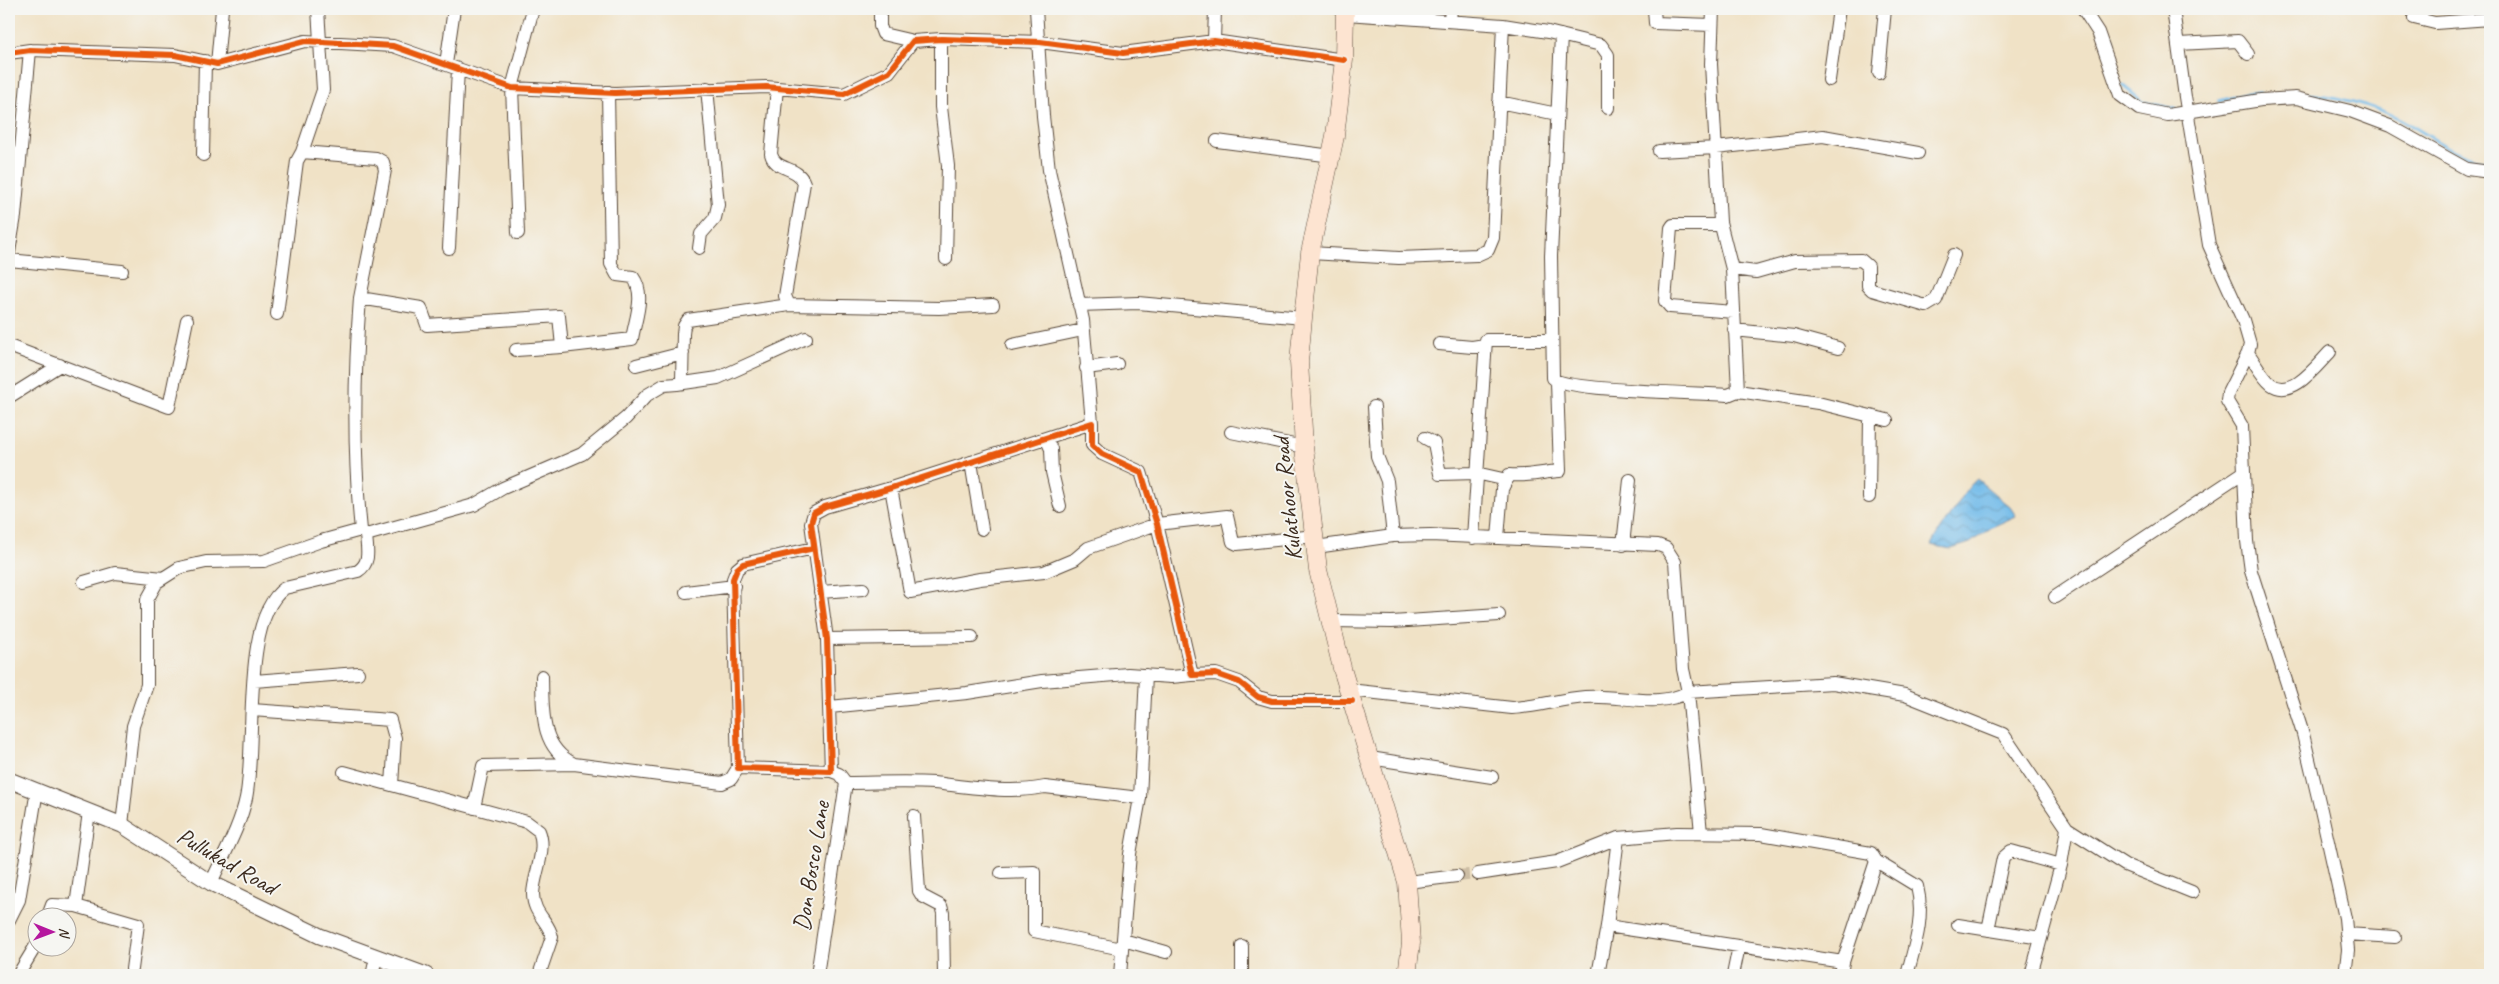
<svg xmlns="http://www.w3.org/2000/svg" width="2499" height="984" font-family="Caveat,sans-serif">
<defs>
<pattern id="water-waves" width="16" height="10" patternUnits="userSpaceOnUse" patternTransform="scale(1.25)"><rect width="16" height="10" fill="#70bae9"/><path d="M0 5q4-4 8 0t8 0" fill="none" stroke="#5d97bc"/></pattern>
</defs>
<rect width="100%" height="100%" fill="#f6f6f2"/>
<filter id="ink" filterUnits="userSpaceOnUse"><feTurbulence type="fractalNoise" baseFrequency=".02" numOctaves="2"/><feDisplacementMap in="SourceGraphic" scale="10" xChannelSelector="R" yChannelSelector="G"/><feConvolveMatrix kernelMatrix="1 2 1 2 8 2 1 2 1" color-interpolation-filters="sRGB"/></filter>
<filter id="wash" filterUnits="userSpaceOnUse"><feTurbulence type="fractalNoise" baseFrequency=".0096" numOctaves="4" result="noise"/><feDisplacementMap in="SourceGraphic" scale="20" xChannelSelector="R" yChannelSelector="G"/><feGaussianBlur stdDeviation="1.12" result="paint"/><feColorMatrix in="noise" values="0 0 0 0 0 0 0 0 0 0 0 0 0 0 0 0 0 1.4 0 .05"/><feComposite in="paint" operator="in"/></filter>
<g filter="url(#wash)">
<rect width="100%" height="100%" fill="#f0e2c6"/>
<!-- water -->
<path fill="url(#water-waves)" stroke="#567284" d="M 1977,479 L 2010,507 L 2016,516 L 1992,527 L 1970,543 L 1951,549 L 1931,545 C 1937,532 1945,523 1953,511 C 1961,500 1966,488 1977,479 Z"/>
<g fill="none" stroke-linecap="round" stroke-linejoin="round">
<!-- stream -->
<path stroke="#70bae9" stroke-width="3" d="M 2091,9 L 2113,39 L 2115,63
M 2122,85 L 2143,102 L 2176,109
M 2303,94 C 2331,94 2375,106 2400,119 C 2429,134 2456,159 2490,161
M 2219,101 L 2246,94 L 2260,94"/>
</g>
</g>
<g filter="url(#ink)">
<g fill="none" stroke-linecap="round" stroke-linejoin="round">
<!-- minor-tunnel -->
<path stroke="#ccbda4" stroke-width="12" stroke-dasharray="12 6" stroke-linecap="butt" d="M 1457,876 L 1478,874"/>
<!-- minor casing -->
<g stroke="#564637" stroke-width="14">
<path id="minor" d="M 880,9 L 880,26 L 883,34 L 913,41
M 1036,9 L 1043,116 L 1049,170 L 1083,320 L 1092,423
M 1654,9 L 1655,23 L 1712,25
M 1713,9 L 1711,64 L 1720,222 L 1732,269
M 2083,9 L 2098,32 L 2120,95 L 2139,109 L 2168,115 L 2261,100 L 2296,98 L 2350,111 L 2390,126 L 2467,169 L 2490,172
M 2173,9 L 2185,97 L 2209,245 L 2243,320 L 2250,344 L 2248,353 L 2228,393 L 2227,401 L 2242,426 L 2247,541 L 2251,571 L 2303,734 L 2321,810 L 2345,918 L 2348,950 L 2345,975
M 2416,9 L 2414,18 L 2435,23 L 2490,19
M 1346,14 L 1503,25 L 1548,32 L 1601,45 L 1608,55 L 1608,108
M 1450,21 L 1451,9
M 1561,35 L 1551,256 L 1553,378 C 1564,391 1702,393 1728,395 L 1738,391
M 941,39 L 941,107 L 948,166 L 946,259
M 1214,41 L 1215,9
M 2178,44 L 2238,41 L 2248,54
M 9,53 L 30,50 L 175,55 L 217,64 L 305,41 L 393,46 L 512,88 L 615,93 L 766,87 L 844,94 L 889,72 L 913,41 L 941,39 L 1040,42 L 1123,53 L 1214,41 L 1344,60
M 217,64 L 222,9
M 446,64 L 454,9
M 1879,73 L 1885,9
M 1829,80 L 1839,9
M 777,88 L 771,154 C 775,171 798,166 804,183 L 785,296 L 789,305 L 939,308 L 993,305
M 1499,102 L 1557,114
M 1217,141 L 1332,156
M 1659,151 L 1716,148 L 1823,136 L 1918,153
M 302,152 L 323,90 L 318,9
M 203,155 L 205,61
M 1720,222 L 1717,225 L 1673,225 L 1671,228 L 1665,301 L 1670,307 L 1734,312
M 518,233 L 512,88 L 533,9
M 449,248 L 458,69
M 699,248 L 701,234 L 715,218 L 718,205 L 707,88
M 9,252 L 15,216 L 30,50
M 1310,253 L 1399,258 L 1477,255 L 1488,250 L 1493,238 L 1503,25
M 9,260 L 122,271
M 1079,305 L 1138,303 L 1303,318
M 277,314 L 297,161 L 302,152 L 376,158 L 383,162 L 385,170 L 381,192 L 360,298
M 1734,330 L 1794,336 L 1838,348
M 1439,344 L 1472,347 L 1485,345
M 1012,345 L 1083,330
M 9,346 L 169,407 L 187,320
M 516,350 L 562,347
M 2248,353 C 2255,362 2262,377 2271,384 C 2292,400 2317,365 2330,352
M 636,365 L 683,353
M 1086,368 L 1117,364
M 677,384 L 718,378 L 806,338
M 9,397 L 60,365
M 1374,407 L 1377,456 L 1387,481 L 1393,536
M 1887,420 L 1818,403 L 1738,391 L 1732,269 L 1756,272 L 1795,261 L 1861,260 L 1868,266 L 1868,286 L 1872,290 L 1926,306 L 1936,300 L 1954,255
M 1231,432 L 1304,447
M 1046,438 L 1051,449 L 1052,472 L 1060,506
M 1425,438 L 1434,443 L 1440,474 L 1476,473 L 1507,480
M 971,462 L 982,529
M 891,488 L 910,592 L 980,579 L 1044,572 L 1075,559 L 1088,548 L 1157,524 L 1227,516 L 1233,542 L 1237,544 L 1315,536
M 1869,497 L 1870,416
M 366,535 L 474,505 L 503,488 L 582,454 L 626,418 L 647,395 L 664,385 L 677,384 L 682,380 L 683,334 L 684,326 L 688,320 L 789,305
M 1473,538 L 1486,340 L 1551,340
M 1498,538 L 1502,489 L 1509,475 C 1527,477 1542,472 1560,471 L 1557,382
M 1623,545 L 1630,480
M 1316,547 L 1393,536 L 1430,535 L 1658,545 L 1666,548 L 1675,562 L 1683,669 L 1688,692 C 1658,709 1618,694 1585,697 C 1560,699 1537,707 1512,708 L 1349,690
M 814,548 L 743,564 L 737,569 L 733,579 L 738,768 L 831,771 L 827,639 L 811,523 L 814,513 L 825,507 L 891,488 L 1092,423 L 1092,445 L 1102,454 L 1141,472 L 1157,524 L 1192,675 L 1216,674 L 1239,682 L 1258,697 L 1272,701 L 1352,701
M 84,582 L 115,573 L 163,578
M 686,592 L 734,586
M 820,592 L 863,589
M 2055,597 L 2244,472
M 1332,621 L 1392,622 L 1499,615
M 827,639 L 972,637
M 542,676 C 543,709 539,747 574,764 L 722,783 L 731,779 L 738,768
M 254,681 L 358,673
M 830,707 L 967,693 L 1042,681 L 1128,674 L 1171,677 L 1192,675
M 252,710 L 390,720 L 395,738 L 392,785
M 1370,758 L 1492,777
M 344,772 L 527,822 L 539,831 C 547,850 534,874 533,894 C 533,914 549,921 552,937 L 539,975
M 846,783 C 875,783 906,781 934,783 C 970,787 1009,794 1045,787 L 1140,798
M 474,808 L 483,766 L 574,764
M 914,816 L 919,891 L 922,896 L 941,906 L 943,913 L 944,975
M 122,825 L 133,726 L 147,685 L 147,600 L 157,582 L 179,568 L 206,562 L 264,561 L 321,541 L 361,530
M 2067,828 L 2125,865 L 2192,892
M 1701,833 L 1688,692 L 1833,683 L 1905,695 L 2003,734 L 2067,828 L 2061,865 L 2031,975
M 1876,861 L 1917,886 C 1925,917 1915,945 1907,975
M 1001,873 L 1034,872 L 1034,931 L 1122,949
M 1478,874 L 1557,862 L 1618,838 L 1677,833 L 1761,834 L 1871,853 L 1876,861 L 1843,962 L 1841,975
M 1407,882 L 1457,876
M 211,883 C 223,856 240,827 246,798 C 257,747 240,619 285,588 L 358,571 C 371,563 367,549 366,535 L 361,530 C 353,452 354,376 360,298 L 421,308 L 427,325 L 559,316 L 562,347 L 632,339 C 635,319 646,295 633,277 L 617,275 L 611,264 L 608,92
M 9,897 L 19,900 L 9,920
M 19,900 L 37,790
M 76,906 L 138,924 L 132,969
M 48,916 L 52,905 L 76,906 L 89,812
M 1958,925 L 2041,938
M 1607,926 L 1843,962
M 1988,930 L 2003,858 L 2011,851 L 2061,865
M 2346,934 L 2395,937
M 1123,940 L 1166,952
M 1242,946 L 1242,975
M 18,975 L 38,942
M 372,975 L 376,958
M 817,975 L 846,783 L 839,774 L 831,771
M 1120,975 L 1130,854 L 1140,798 L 1146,675
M 1598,975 L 1607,926 L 1618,838
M 1733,975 L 1739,946"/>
</g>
<!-- tertiary casing -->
<g stroke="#564637" stroke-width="17">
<path id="tertiary" d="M 9,780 L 122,825 L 211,883 L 320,936 L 426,975"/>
</g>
<!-- secondary casing -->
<g stroke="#564637" stroke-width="19">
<path id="secondary" d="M 1345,9 L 1344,60 L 1335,136 L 1310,253 L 1303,318 L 1299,362 L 1304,447 L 1318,570 L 1343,672 L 1407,882 L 1411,943 L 1407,975"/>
</g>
<!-- minor -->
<use href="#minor" stroke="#fff" stroke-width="12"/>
<!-- tertiary -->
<use href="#tertiary" stroke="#fff" stroke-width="15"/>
<!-- secondary -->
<use href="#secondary" stroke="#fde4d1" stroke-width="18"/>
<!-- cycleway casing -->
<g stroke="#f6f6f2" stroke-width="9">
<path id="cycleway" d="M 9,53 L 30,50 L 175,55 L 217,64 L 305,41 L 393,46 L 512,88 L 615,93 L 766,87 L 844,94 L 889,72 L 913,41 L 941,39 L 1040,42 L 1123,53 L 1214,41 L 1344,60
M 814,548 L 743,564 L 737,569 L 733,579 L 738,768 L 831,771 L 827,639 L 811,523 L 814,513 L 825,507 L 891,488 L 1092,423 L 1092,445 L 1102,454 L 1141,472 L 1157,524 L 1192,675 L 1216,674 L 1239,682 L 1258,697 L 1272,701 L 1352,701"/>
</g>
<!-- cycleway -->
<use href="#cycleway" stroke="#e8590c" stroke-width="6"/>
</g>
</g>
<g text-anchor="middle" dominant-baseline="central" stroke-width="4" stroke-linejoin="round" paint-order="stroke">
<!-- street labels -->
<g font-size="24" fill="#3b2a1e" stroke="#f6f6f2">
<text transform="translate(1287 499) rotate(-96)">Kulathoor Road</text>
<text transform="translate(227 861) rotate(30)">Pullukad Road</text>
<text transform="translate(811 866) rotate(-81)">Don Bosco Lane</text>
</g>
</g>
<!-- margin -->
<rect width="2499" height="984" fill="none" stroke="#f6f6f2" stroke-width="30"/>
<!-- north arrow -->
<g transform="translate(52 932) rotate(91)"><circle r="24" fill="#f6f6f2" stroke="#aba49d"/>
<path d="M0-4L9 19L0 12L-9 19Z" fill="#b5179e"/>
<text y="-8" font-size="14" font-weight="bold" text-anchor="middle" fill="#3b2a1e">N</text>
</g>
</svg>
